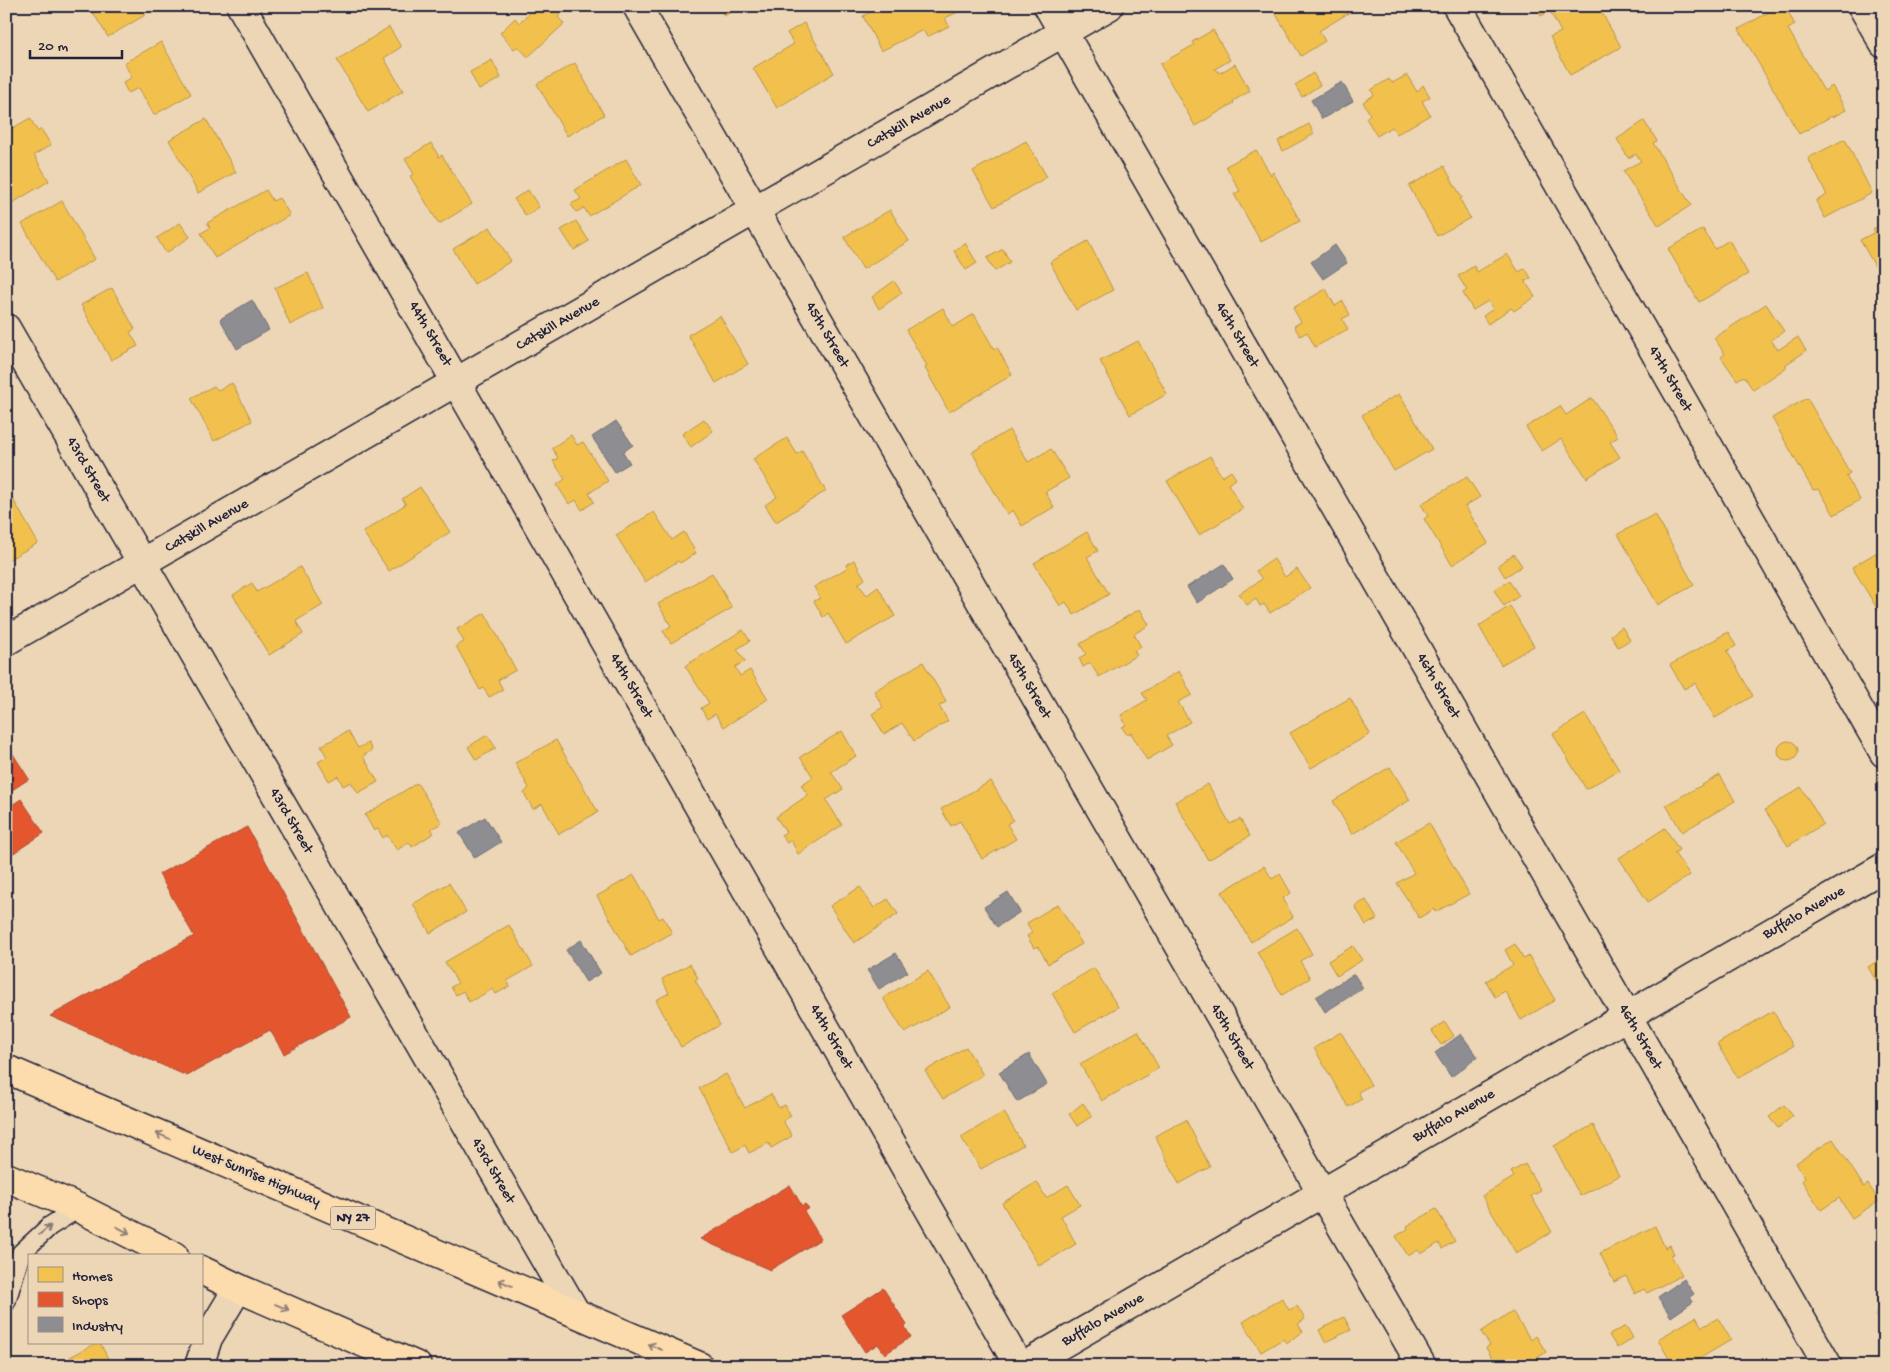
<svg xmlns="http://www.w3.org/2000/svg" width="1890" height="1372" font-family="'Gochi Hand',sans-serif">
<rect width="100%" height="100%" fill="#edd6b5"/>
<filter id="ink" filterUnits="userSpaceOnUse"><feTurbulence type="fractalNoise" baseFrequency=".02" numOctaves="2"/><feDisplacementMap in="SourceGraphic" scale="10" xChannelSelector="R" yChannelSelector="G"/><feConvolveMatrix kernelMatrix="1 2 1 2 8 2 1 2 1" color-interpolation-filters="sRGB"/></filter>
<g filter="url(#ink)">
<!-- homes -->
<path fill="#f2c14e" stroke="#b49148" d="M 89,6 L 140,6 L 145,15 L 108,37 Z
M 545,6 L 555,6 L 561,14 L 558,17 L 564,24 L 528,57 L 518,46 L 514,49 L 500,33 L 515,18 L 519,23 L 536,7 L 539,11 Z
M 719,6 L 742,6 L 724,16 Z
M 882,6 L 960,6 L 962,10 L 945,18 L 949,26 L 927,37 L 923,30 L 881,51 L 863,16 Z
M 1271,6 L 1360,6 L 1319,31 L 1325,41 L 1301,56 Z
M 1536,6 L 1598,6 L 1621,47 L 1570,75 L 1550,37 L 1561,32 L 1550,11 L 1541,16 Z
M 1773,6 L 1785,6 L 1795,25 L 1788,29 L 1824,91 L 1832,86 L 1846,110 L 1833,117 L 1832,116 L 1799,134 L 1739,29 L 1774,9 Z
M 804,23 L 834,73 L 777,108 L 753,68 L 794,44 L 787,33 Z
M 389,27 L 401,47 L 384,58 L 403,91 L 368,112 L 337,60 Z
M 1213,30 L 1230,60 L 1215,69 L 1220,73 L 1235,64 L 1250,91 L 1233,101 L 1234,103 L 1195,126 L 1160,64 L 1194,45 L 1192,42 Z
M 161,42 L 191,94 L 154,115 L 139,88 L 128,93 L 123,83 L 132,77 L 124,63 Z
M 492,60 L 501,78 L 479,90 L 470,72 Z
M 575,63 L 604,115 L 567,136 L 537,84 Z
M 1313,73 L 1320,85 L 1302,97 L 1295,85 Z
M 1407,75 L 1417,92 L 1423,85 L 1430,97 L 1422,101 L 1430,115 L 1397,134 L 1392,127 L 1377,136 L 1366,118 L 1370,114 L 1363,102 L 1374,95 L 1371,90 L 1389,79 L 1392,83 Z
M 30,118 L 38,132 L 41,129 L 51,145 L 34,155 L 49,181 L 9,205 L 6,200 L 6,132 Z
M 206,119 L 236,172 L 198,193 L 169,140 Z
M 1644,121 L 1657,141 L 1653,143 L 1691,205 L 1659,226 L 1623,171 L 1641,161 L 1636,154 L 1628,158 L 1617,139 Z
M 1309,124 L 1314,134 L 1283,151 L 1278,141 Z
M 1845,139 L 1872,193 L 1825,218 L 1816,201 L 1827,195 L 1808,158 Z
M 1026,141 L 1047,177 L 994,207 L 973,171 Z
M 431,143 L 439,157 L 442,155 L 472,204 L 439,224 L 410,176 L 414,174 L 405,159 Z
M 1256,150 L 1271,175 L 1273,172 L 1300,221 L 1261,242 L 1234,194 L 1240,191 L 1226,166 Z
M 626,159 L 641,185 L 589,216 L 584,208 L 576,212 L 571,204 L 581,199 L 575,190 Z
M 1444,166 L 1462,198 L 1460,199 L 1470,218 L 1437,236 L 1409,186 Z
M 266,190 L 273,201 L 279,198 L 290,215 L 215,258 L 201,233 L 210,228 L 207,223 Z
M 528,190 L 539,207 L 526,216 L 514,199 Z
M 62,201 L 95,259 L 55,282 L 22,224 Z
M 890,210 L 909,241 L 863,269 L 844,237 Z
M 576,221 L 589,241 L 574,250 L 561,230 Z
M 180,223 L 190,237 L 166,253 L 157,238 Z
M 1884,223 L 1884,287 L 1880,280 L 1882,278 L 1860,240 L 1875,232 L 1873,229 Z
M 490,227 L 511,261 L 474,284 L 453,249 Z
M 1703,229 L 1715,249 L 1729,240 L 1748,274 L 1699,302 L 1668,249 Z
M 1088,241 L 1113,290 L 1076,310 L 1050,262 Z
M 965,243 L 977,263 L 966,270 L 954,251 Z
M 1003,249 L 1010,262 L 995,271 L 987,258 Z
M 1507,254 L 1519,272 L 1525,268 L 1531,278 L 1525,281 L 1535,297 L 1514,311 L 1511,308 L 1488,324 L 1483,316 L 1493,309 L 1488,301 L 1473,310 L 1463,293 L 1467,290 L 1458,276 L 1474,266 L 1477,272 Z
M 308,273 L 323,308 L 290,325 L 275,288 Z
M 894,281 L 902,293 L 879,309 L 872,297 Z
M 112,288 L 135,329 L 130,332 L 138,346 L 111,360 L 81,305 Z
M 1326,289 L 1335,306 L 1343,301 L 1350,315 L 1342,319 L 1348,329 L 1315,347 L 1307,332 L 1300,336 L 1294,326 L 1301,322 L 1293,308 Z
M 1766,304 L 1784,331 L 1771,340 L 1778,350 L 1798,337 L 1806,351 L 1785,365 L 1787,367 L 1753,390 L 1744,376 L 1737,380 L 1721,357 L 1725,354 L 1714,338 Z
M 943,308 L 953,327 L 974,314 L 994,349 L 997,347 L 1012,375 L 949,412 L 925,368 L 927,366 L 906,330 Z
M 720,316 L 748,364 L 716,383 L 688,335 Z
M 1138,341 L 1167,394 L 1130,415 L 1100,361 Z
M 232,383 L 252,421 L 214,441 L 191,398 L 214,386 L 218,390 Z
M 1399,394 L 1432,449 L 1394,471 L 1362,415 Z
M 1592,398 L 1618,437 L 1610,442 L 1620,457 L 1587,478 L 1561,439 L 1542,451 L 1526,427 L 1560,406 L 1566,415 Z
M 1807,398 L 1850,473 L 1846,476 L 1860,500 L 1834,515 L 1819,489 L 1813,490 L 1772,418 Z
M 704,419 L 713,431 L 691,447 L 682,434 Z
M 1009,430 L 1028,462 L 1051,449 L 1069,478 L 1045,492 L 1054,507 L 1022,526 L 1013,510 L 1007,514 L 972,452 Z
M 571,435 L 577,445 L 583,442 L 608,481 L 589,493 L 594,502 L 582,510 L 576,500 L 569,504 L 557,485 L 565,479 L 553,461 L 558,458 L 552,448 Z
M 787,438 L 797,454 L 802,451 L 826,491 L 776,522 L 765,505 L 777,497 L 753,459 Z
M 1210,456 L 1222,477 L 1231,471 L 1236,479 L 1228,484 L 1243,509 L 1199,535 L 1167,481 Z
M 1467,477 L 1480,497 L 1465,506 L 1488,543 L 1452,565 L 1424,519 L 1428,516 L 1421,504 Z
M 420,487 L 450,532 L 389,571 L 363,532 L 406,504 L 402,499 Z
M 10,494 L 38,543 L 6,561 L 6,496 Z
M 654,512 L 672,540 L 684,532 L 696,553 L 680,563 L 678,561 L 645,582 L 616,535 Z
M 1655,514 L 1694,585 L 1658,605 L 1618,534 Z
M 1087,532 L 1098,551 L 1087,557 L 1109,594 L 1074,615 L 1066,602 L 1060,606 L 1034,563 Z
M 1884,548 L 1884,606 L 1878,610 L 1852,567 Z
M 1514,554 L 1522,566 L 1505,577 L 1498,565 Z
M 1274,559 L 1285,577 L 1297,569 L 1310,588 L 1270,613 L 1264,604 L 1260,606 L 1256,599 L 1247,605 L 1239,594 L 1262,579 L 1256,571 Z
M 854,560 L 865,579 L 858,584 L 867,595 L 878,587 L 895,616 L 846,644 L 828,613 L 823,617 L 814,601 L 820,598 L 814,587 L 847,568 L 846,565 Z
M 300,567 L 323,605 L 296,621 L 303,634 L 269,655 L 233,595 L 252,583 L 257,592 Z
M 712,573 L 732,608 L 671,643 L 663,631 L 671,626 L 658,604 Z
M 1509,581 L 1519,596 L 1504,606 L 1494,590 Z
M 1510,606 L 1534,646 L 1501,665 L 1479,626 Z
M 1140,609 L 1149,625 L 1134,634 L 1141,647 L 1134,651 L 1137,655 L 1099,677 L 1090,663 L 1083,667 L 1079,658 L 1086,654 L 1080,644 Z
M 485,613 L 516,670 L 498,680 L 503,690 L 489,697 L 484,688 L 480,690 L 456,646 L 464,642 L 457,629 Z
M 1622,627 L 1630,640 L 1618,647 L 1611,635 Z
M 743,630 L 750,641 L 737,649 L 745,661 L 735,667 L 740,676 L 750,670 L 768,699 L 724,727 L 715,714 L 707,719 L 701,708 L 709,703 L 685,666 Z
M 1728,632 L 1736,646 L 1727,651 L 1753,696 L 1715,718 L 1695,683 L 1684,689 L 1670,665 Z
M 923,662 L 946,702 L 939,706 L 948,721 L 914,741 L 902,723 L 884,734 L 872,714 L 883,707 L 874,691 Z
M 1179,671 L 1192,695 L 1178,702 L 1190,722 L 1166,736 L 1172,745 L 1147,760 L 1131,733 L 1127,735 L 1122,727 L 1126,725 L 1121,715 L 1147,700 L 1142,693 Z
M 1350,698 L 1370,734 L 1311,768 L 1290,733 Z
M 1585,714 L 1619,770 L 1586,789 L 1553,734 Z
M 348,731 L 358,748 L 368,743 L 372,750 L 363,756 L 378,782 L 358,793 L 351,782 L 343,786 L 338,776 L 329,781 L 318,762 L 327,757 L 321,746 Z
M 842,731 L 856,756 L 831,772 L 843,789 L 826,800 L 842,825 L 798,854 L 791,840 L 787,843 L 781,835 L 786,832 L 776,817 L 808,795 L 801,785 L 813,777 L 800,757 Z
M 487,735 L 496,748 L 476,760 L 468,747 Z
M 556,740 L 598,812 L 559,834 L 542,804 L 533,809 L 524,793 L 529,788 L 515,763 Z
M1778 751a10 10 0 1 1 20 0a10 10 0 1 1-20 0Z
M 1390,767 L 1410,800 L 1352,834 L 1333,801 Z
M 1720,775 L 1735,801 L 1682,832 L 1666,805 Z
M 991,781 L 1013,820 L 1007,824 L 1016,839 L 982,859 L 960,821 L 951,826 L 941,809 Z
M 417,783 L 442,823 L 431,829 L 434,833 L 412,847 L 409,842 L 397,850 L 387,835 L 383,838 L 378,829 L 374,831 L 365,815 Z
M 1208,784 L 1230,824 L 1240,819 L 1250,836 L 1208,860 L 1175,802 Z
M 1801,787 L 1823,824 L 1788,846 L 1765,810 Z
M 1429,823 L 1469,894 L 1435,912 L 1434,909 L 1419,918 L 1397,883 L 1414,873 L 1396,842 Z
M 1665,828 L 1679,850 L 1674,853 L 1690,875 L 1648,902 L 1619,858 Z
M 1264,866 L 1272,879 L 1280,874 L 1291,893 L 1283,898 L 1293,917 L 1251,942 L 1222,892 Z
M 634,875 L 659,919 L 663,917 L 672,933 L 631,956 L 597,896 Z
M 449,883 L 466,912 L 430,933 L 413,904 Z
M 860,887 L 874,908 L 888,899 L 898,914 L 854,943 L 830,906 Z
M 1366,900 L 1377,919 L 1366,925 L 1355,906 Z
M 1058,904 L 1082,944 L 1048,964 L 1038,946 L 1034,948 L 1027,936 L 1032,933 L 1027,923 Z
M 509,925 L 533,966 L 507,981 L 510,986 L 496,994 L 493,989 L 469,1002 L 463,991 L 456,995 L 451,987 L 458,983 L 445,962 Z
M 1297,928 L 1312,954 L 1300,961 L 1310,978 L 1282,995 L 1257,952 Z
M 1515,944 L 1524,959 L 1529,956 L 1555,1000 L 1521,1020 L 1505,991 L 1495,997 L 1486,981 L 1513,965 L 1505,950 Z
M 1353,946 L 1362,960 L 1337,976 L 1328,961 Z
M 1884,957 L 1884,994 L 1868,967 Z
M 690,964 L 698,978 L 695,980 L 720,1025 L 681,1047 L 656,1000 L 669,993 L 662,979 Z
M 1094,968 L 1118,1007 L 1075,1032 L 1052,993 Z
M 928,971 L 950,1007 L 905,1033 L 883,998 Z
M 1773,1011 L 1793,1046 L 1738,1078 L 1717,1044 Z
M 1445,1022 L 1454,1036 L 1441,1045 L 1432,1031 Z
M 1138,1031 L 1159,1068 L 1102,1101 L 1080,1064 Z
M 1341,1032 L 1371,1085 L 1358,1092 L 1362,1099 L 1348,1107 L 1314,1048 Z
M 966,1047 L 983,1075 L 943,1099 L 925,1071 Z
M 726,1074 L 745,1108 L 771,1094 L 779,1108 L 785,1105 L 791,1116 L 783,1121 L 792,1136 L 771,1148 L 769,1143 L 749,1153 L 745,1145 L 733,1152 L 699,1088 Z
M 1083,1103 L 1092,1116 L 1077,1126 L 1069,1114 Z
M 1784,1105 L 1793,1116 L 1778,1128 L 1769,1117 Z
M 1004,1112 L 1023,1145 L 981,1169 L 961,1137 Z
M 1186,1120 L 1210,1167 L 1179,1184 L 1155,1136 Z
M 1593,1125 L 1619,1176 L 1580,1196 L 1554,1146 Z
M 1833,1139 L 1864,1187 L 1868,1184 L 1879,1201 L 1852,1218 L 1839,1198 L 1821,1210 L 1802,1181 L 1805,1178 L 1796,1163 Z
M 1525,1164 L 1541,1191 L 1531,1196 L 1552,1232 L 1516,1253 L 1482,1196 L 1514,1177 L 1511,1172 Z
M 1037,1182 L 1046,1198 L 1068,1185 L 1080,1205 L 1061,1216 L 1076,1244 L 1039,1266 L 1002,1203 Z
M 1436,1209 L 1455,1241 L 1442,1249 L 1439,1243 L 1421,1254 L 1418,1250 L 1408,1256 L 1396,1236 L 1408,1229 L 1407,1226 Z
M 1655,1226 L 1665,1248 L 1670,1245 L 1674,1254 L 1671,1255 L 1682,1275 L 1647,1293 L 1644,1289 L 1635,1294 L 1626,1276 L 1614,1282 L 1600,1253 Z
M 1282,1298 L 1289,1310 L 1297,1306 L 1305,1319 L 1298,1324 L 1303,1332 L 1286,1343 L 1283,1339 L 1261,1352 L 1243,1322 Z
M 1884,1310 L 1884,1329 L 1875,1315 Z
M 1512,1311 L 1531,1340 L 1536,1336 L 1546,1352 L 1526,1366 L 1497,1366 L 1486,1348 L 1490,1345 L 1481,1332 Z
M 1344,1317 L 1351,1330 L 1325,1342 L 1319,1330 Z
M 1696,1317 L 1702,1327 L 1718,1318 L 1731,1340 L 1687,1366 L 1673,1366 L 1658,1339 Z
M 1626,1326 L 1633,1338 L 1617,1348 L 1609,1335 Z
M 97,1343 L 100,1343 L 112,1366 L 74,1366 L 70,1357 Z"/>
<!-- shops -->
<path fill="#e4572e" stroke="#aa4732" d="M 6,743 L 29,779 L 6,794 Z
M 21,799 L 44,833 L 6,858 L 6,809 Z
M 247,827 L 351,1017 L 284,1054 L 270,1030 L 187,1076 L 50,1016 L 194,936 L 159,874 Z
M 790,1185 L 802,1206 L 805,1204 L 809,1208 L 804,1211 L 821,1239 L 770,1270 L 700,1239 Z
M 883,1288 L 907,1325 L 905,1327 L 911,1337 L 885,1354 L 878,1344 L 865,1352 L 841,1315 Z
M 247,1358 L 264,1366 L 243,1366 Z"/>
<!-- industry -->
<path fill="#8d8d92" stroke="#6d6d78" d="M 1342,82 L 1353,101 L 1322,119 L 1311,100 Z
M 1335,245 L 1347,263 L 1323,279 L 1311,262 Z
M 252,300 L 269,330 L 237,349 L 220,319 Z
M 616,421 L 633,445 L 623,452 L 630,463 L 615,472 L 592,437 Z
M 1224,564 L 1233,579 L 1197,603 L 1187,587 Z
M 485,817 L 501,842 L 475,858 L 459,833 Z
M 1008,892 L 1020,912 L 997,927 L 984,907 Z
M 581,940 L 601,973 L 586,982 L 566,950 Z
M 896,953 L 908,972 L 879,989 L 867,970 Z
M 1354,974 L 1363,988 L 1325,1012 L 1316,997 Z
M 1461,1034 L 1478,1057 L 1451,1077 L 1435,1053 Z
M 1029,1054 L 1047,1084 L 1017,1102 L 999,1072 Z
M 1684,1279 L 1694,1294 L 1690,1297 L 1693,1302 L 1671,1317 L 1658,1297 Z"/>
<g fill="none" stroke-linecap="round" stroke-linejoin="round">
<!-- lane casing -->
<g stroke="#22223b" stroke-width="21">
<path id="lane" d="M 6,1302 L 21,1253 L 50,1226 L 79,1208"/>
</g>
<!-- street casing -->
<g stroke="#22223b" stroke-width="31">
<path id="street" d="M 241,6 L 1019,1366
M 637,6 L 1422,1366
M 1048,6 L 1828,1366
M 1457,6 L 1884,753
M 1862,6 L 1884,44
M 6,328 L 576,1313
M 6,641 L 1109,6
M 199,1366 L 208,1338 L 238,1288
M 1024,1366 L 1884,867"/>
</g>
<!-- highway casing -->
<g stroke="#22223b" stroke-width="31">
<path id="highway" d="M 6,1069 L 699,1366
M 6,1177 L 79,1208 L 174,1256
M 201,1270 L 238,1288 L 417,1366"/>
</g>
<!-- lane -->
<use href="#lane" stroke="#edd6b5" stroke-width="18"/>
<!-- street -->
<use href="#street" stroke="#edd6b5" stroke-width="28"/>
<!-- highway -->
<use href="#highway" stroke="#fcdcac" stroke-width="28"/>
</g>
<!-- one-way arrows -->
<defs><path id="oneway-shaft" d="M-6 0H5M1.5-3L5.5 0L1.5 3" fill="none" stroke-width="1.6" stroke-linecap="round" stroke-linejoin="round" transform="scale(1.25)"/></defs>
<g stroke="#8f7f74">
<use href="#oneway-shaft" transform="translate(163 1136) rotate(-157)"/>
<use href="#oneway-shaft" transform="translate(123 1230) rotate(27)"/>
<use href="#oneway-shaft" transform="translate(505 1283) rotate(-157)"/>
<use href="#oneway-shaft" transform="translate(282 1307) rotate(23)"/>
<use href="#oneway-shaft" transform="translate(655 1347) rotate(-157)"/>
</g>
<use stroke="#887c78" href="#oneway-shaft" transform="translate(45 1230) rotate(-39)"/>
</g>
<g text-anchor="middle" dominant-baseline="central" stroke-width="5" stroke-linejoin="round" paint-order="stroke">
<!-- shield labels -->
<rect fill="#edd6b5" stroke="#5f5860" stroke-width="1" x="330.5" y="1206.5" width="45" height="23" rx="4"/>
<g font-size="14" font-weight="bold" fill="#22223b">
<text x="353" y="1218">NY 27</text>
</g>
<!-- street labels -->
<g font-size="15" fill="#22223b" stroke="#edd6b5">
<text transform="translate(909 122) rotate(-30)">Catskill Avenue</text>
<text transform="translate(558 324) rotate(-30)">Catskill Avenue</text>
<text transform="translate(430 334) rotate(60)">44th Street</text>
<text transform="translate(827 335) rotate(60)">45th Street</text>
<text transform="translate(1237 335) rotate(60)">46th Street</text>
<text transform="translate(1670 379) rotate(60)">47th Street</text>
<text transform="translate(88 470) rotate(60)">43rd Street</text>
<text transform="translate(207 526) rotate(-30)">Catskill Avenue</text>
<text transform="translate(631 686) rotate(60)">44th Street</text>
<text transform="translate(1029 686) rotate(60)">45th Street</text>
<text transform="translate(1438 686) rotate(60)">46th Street</text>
<text transform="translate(291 821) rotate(60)">43rd Street</text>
<text transform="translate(1804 913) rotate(-30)">Buffalo Avenue</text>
<text transform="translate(831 1037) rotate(60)">44th Street</text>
<text transform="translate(1232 1037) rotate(60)">45th Street</text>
<text transform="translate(1640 1037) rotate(60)">46th Street</text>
<text transform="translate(1454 1116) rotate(-30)">Buffalo Avenue</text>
<text transform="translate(493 1171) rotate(60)">43rd Street</text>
<text transform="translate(256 1176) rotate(23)">West Sunrise Highway</text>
<text transform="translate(1103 1320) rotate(-30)">Buffalo Avenue</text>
</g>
</g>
<!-- margin -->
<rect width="1890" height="1372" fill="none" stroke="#edd6b5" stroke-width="25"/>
<rect x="12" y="12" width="1865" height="1347" fill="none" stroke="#22223b" stroke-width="2" filter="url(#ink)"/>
<!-- legend -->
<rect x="28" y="1254" width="175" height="90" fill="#edd6b5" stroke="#9c8e84"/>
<rect x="38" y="1267" width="25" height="15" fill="#f2c14e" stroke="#9c8e84"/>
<text x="72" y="1280" font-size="15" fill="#22223b">Homes</text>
<rect x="38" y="1292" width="25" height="15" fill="#e4572e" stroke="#9c8e84"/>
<text x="72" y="1304" font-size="15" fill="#22223b">Shops</text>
<rect x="38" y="1317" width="25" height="15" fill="#8d8d92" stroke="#9c8e84"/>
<text x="72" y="1330" font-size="15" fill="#22223b">Industry</text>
<!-- scale -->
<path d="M30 50v8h92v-8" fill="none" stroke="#22223b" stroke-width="2.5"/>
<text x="38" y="50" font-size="15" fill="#22223b" stroke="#edd6b5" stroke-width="4" paint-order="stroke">20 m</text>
</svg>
